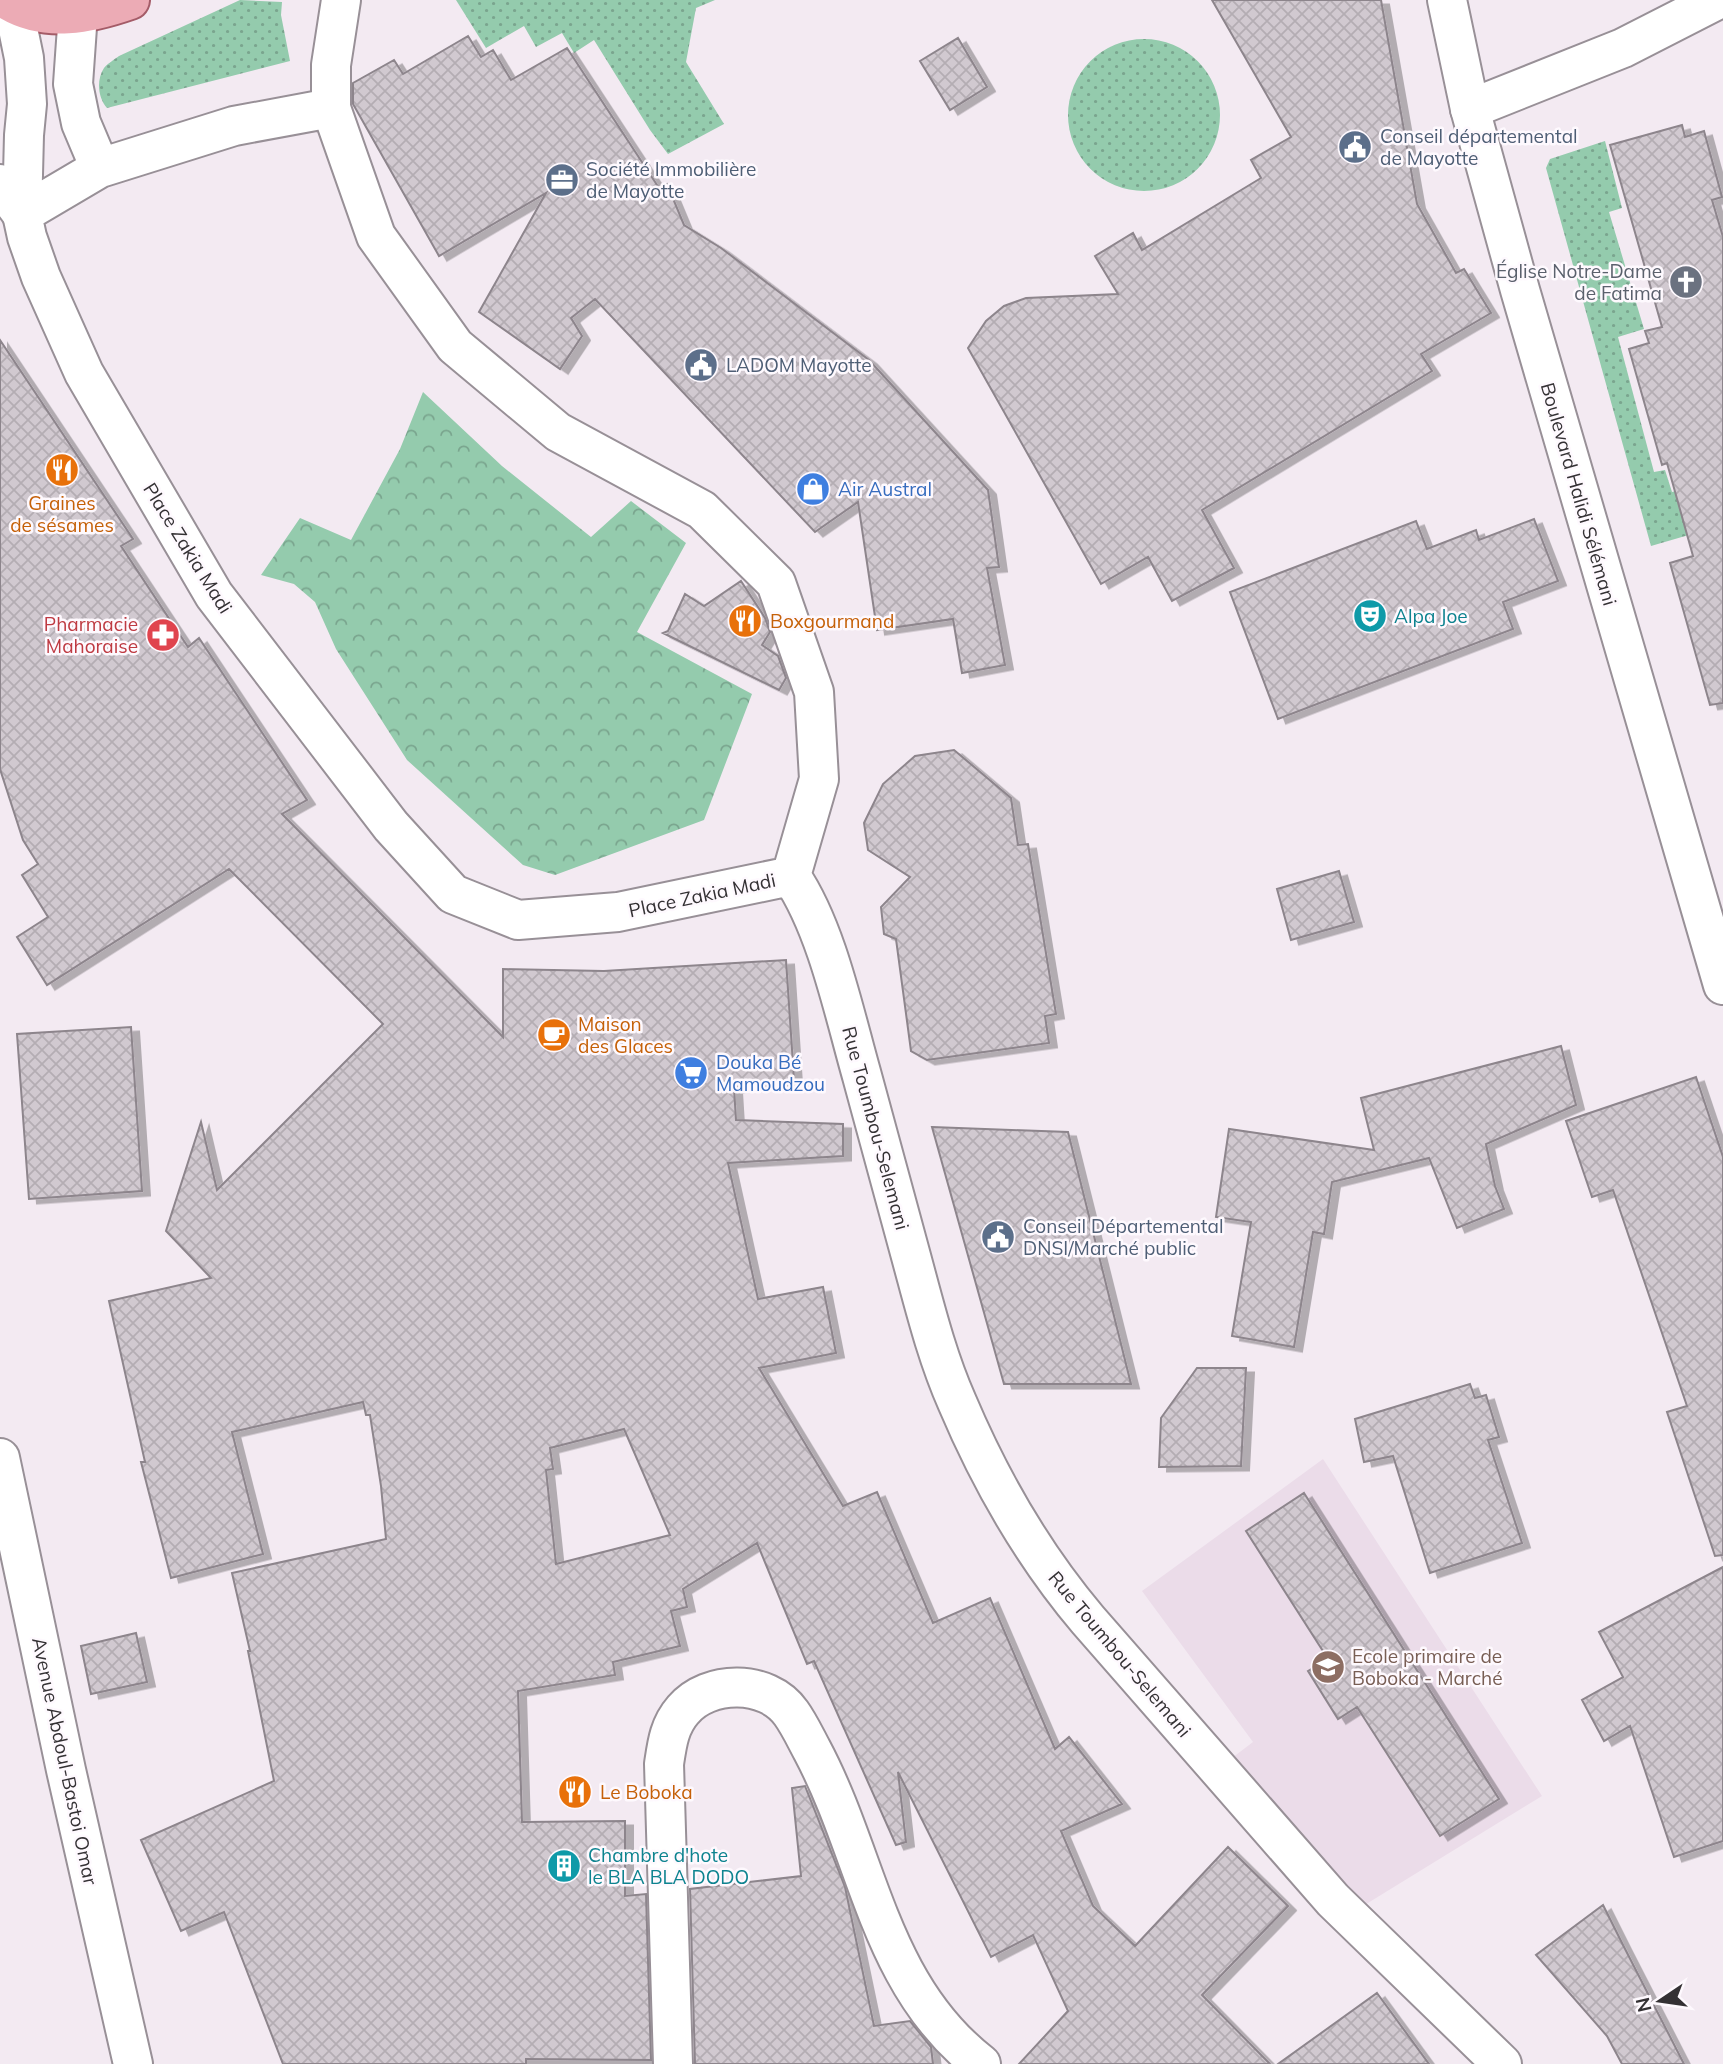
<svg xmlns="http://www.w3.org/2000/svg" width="1723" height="2064" font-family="Mulish,sans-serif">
<defs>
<pattern id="grass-dots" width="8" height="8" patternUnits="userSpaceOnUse" patternTransform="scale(1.75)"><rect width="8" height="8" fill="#94cbad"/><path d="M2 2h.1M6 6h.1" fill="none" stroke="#7aa58e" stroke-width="1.8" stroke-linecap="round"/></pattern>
<pattern id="park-crowns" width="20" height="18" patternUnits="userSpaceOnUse" patternTransform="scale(1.75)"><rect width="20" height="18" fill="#94cbad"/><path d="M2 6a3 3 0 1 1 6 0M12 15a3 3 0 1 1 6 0" fill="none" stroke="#7aa58e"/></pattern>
<pattern id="building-cross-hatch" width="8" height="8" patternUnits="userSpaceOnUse" patternTransform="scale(1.75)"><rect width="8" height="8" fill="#d1c9d0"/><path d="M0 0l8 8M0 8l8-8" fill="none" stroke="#b4adb3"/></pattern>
<filter id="shadow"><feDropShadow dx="8" dy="4.5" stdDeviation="0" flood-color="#0004"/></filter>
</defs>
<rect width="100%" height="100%" fill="#f3eaf2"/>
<!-- built -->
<path fill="#ebdce9" d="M 1323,1459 L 1542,1796 L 1363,1906 L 1228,1761 L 1253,1742 L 1142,1591 Z"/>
<!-- grass -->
<path fill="url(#grass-dots)" d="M 240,0 L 282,2 L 281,15 L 290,61 L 107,108 C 98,98 96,80 104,68 C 107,64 115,59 119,56 Z
M 456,0 L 715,0 L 696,8 L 686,62 L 724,124 L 668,154 L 650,130 L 594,40 L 574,53 L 562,33 L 536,47 L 524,26 L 486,48 Z
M1068 115a76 76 0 1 1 152 0a76 76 0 1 1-152 0Z
M 1605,141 L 1622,208 L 1609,212 L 1644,329 L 1618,337 L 1654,472 L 1665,470 L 1672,492 L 1712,481 L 1723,525 L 1651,546 L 1546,168 L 1550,159 Z"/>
<!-- park -->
<path fill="url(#park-crowns)" d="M 423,392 L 502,466 L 591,537 L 631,501 L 686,543 L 637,632 L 752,694 L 704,820 L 555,875 L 523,865 L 407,760 L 336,649 L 315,602 L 294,584 L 261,575 L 300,518 L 351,540 L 400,449 Z"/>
<!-- building -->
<path fill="url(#building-cross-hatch)" stroke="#8d858c" stroke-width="2" fill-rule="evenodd" filter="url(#shadow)" d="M 1212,0 L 1381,0 L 1417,204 L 1456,273 L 1464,269 L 1491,313 L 1421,354 L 1432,371 L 1202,510 L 1234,568 L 1172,601 L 1148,557 L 1101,584 L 968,348 L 986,321 L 1004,306 L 1026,298 L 1118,294 L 1095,256 L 1133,233 L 1142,250 L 1261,178 L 1251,160 L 1291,137 Z
M 468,36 L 481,57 L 493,50 L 511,80 L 567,48 L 659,188 L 667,184 L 684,225 L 721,248 L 869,360 L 988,490 L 999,567 L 987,568 L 1005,665 L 962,673 L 953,619 L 877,630 L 858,502 L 815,532 L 595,299 L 571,318 L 582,336 L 560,369 L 479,312 L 546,193 L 439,256 L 353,104 L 353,83 L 394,60 L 403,74 Z
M 958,38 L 987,87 L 950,110 L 920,61 Z
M 1682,125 L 1685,137 L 1704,131 L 1722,197 L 1712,200 L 1723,237 L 1723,703 L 1710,705 L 1670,563 L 1693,556 L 1667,463 L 1662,465 L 1629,349 L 1649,343 L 1645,331 L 1662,327 L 1610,145 Z
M 0,340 L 133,539 L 121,546 L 188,647 L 199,638 L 307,800 L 282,814 L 503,1037 L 503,969 L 604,971 L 786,960 L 794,1079 L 734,1088 L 736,1120 L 843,1124 L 843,1156 L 728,1163 L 758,1299 L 823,1287 L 836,1353 L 759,1368 L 843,1506 L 877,1492 L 933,1623 L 990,1598 L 1055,1749 L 1069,1737 L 1122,1804 L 1061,1831 L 1093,1906 L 1135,1946 L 1228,1847 L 1288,1906 L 1202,1995 L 1270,2064 L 1019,2064 L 1068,2011 L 1033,1935 L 991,1957 L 898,1772 L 906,1842 L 896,1845 L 814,1661 L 807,1664 L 757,1543 L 683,1589 L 687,1607 L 671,1611 L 680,1646 L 613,1662 L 615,1675 L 518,1691 L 522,1822 L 625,1821 L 625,1896 L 646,1894 L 651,2060 L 526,2059 L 526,2064 L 283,2064 L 224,1912 L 181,1931 L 141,1840 L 274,1781 L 248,1651 L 250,1651 L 232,1573 L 386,1539 L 381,1486 L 370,1415 L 366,1415 L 363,1402 L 232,1432 L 263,1554 L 171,1578 L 141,1462 L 145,1462 L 109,1301 L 211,1278 L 166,1231 L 201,1122 L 217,1190 L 383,1024 L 229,869 L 47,985 L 17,937 L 48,917 L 22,875 L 38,864 L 23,840 L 0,769 ZM 624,1429 L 670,1535 L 556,1564 L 546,1470 L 553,1469 L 550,1448 Z
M 1534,519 L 1558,581 L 1503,602 L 1513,629 L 1278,719 L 1230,592 L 1416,521 L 1427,549 L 1476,530 L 1479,540 Z
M 741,581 L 765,618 L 770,632 L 762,645 L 778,656 L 786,678 L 779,690 L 663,633 L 668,631 L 685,594 L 704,606 Z
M 954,750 L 1011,798 L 1018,845 L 1028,844 L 1056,1014 L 1045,1016 L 1049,1043 L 927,1060 L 911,1051 L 896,939 L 884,934 L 881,907 L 910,877 L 868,850 L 864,823 L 883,784 L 915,756 Z
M 1339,871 L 1354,922 L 1291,940 L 1277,889 Z
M 131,1027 L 142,1191 L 29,1199 L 17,1034 Z
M 1561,1046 L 1576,1105 L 1486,1144 L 1495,1186 L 1504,1209 L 1457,1228 L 1429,1158 L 1332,1182 L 1324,1234 L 1313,1232 L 1294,1347 L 1232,1336 L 1251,1222 L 1216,1217 L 1229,1129 L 1374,1150 L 1361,1098 Z
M 1696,1077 L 1723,1157 L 1723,1555 L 1715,1556 L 1667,1412 L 1687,1406 L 1613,1190 L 1592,1197 L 1566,1121 Z
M 932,1127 L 1068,1132 L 1131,1384 L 1004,1384 Z
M 1197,1368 L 1246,1368 L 1241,1466 L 1159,1467 L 1161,1418 Z
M 1470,1384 L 1475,1398 L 1486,1395 L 1499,1437 L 1488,1440 L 1522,1543 L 1430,1573 L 1393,1456 L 1364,1462 L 1355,1419 Z
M 1304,1493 L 1499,1799 L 1440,1836 L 1357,1707 L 1338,1719 L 1308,1671 L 1328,1659 L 1246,1531 Z
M 1723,1567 L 1723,1841 L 1674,1857 L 1630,1726 L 1604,1741 L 1582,1700 L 1623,1677 L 1599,1632 Z
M 136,1633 L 147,1682 L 91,1694 L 81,1646 Z
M 805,1786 L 845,1887 L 874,2026 L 910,2021 L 931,2047 L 933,2064 L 695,2064 L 690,1889 L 801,1876 L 792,1788 Z
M 1603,1905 L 1623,1945 L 1684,2064 L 1622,2064 L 1607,2036 L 1536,1955 Z
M 1377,1993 L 1429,2064 L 1278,2064 Z"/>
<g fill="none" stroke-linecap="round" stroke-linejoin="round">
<!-- minor casing -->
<g stroke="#989097" stroke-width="42">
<path id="minor" d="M 341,0 L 331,65 L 331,108 L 376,236 L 455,346 L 558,432 L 702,510 L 776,583 L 814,692 L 819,779 L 791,876
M 13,4 L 24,58 L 27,104 L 24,135 L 22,214 L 27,237 L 41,277 L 84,373 L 214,595 L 391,826 L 453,894 L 518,920 L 618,912 L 791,876
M 78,13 L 73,84 L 81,123 L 100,168
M 1470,109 L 1623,48 L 1717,0
M 22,214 L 100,168 L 234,126 L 331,108
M 791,876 C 827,929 844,1013 862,1076 C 879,1137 895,1199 912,1260 C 925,1308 937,1357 957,1402 C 990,1480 1033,1555 1088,1620 L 1333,1900 L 1502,2064
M 673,2064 L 664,1764 C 667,1744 669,1726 683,1710 C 708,1680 767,1679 791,1713 C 799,1724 805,1737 812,1750 C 869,1857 878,1984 981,2064"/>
</g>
<!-- tertiary casing -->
<g stroke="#989097" stroke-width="42">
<path id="tertiary" d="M 1447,0 L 1470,109 L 1520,290 L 1723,985
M 0,184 L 22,214
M 0,1458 L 66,1770 L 133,2064"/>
</g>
<!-- primary casing -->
<g stroke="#a45c68" stroke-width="42">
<path id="primary" d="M 7,0 C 45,24 90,14 130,0"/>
</g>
<!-- minor -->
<use href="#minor" stroke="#fff" stroke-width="38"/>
<!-- tertiary -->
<use href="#tertiary" stroke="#fff" stroke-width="38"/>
<!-- primary -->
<use href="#primary" stroke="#ecabb5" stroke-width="38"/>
</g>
<!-- icons -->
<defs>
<g id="civic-disc" transform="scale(1.75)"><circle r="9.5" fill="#5c6f8a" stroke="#fef9fe"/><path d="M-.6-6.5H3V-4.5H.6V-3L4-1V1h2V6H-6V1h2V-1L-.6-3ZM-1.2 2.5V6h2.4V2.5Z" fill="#fff"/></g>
<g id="office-disc" transform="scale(1.75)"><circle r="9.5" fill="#5c6f8a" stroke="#fef9fe"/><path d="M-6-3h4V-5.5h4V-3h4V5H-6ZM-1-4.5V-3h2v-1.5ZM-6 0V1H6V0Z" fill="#fff"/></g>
<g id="church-disc" transform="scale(1.75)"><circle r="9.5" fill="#6b7280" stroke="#fef9fe"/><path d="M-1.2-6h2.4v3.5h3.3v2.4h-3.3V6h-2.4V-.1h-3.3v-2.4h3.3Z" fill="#fff"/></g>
<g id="restaurant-disc" transform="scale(1.75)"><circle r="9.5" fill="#e8710a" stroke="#fef9fe"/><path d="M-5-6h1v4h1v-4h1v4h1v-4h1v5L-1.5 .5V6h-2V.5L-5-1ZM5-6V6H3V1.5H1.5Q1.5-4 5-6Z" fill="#fff"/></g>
<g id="shop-disc" transform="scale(1.75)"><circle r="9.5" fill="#3f7fe0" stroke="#fef9fe"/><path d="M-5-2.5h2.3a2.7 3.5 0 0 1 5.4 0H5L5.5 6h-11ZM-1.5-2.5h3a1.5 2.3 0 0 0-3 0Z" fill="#fff"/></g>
<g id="theatre-disc" transform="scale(1.75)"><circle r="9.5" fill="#0f9aa8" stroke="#fef9fe"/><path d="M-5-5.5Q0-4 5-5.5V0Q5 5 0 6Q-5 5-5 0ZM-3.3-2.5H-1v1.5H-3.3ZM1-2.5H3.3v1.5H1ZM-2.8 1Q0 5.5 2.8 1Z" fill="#fff"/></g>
<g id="pharmacy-disc" transform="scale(1.75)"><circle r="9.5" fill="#e0444e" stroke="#fef9fe"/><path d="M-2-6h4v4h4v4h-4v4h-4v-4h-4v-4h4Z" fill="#fff"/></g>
<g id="cafe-disc" transform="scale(1.75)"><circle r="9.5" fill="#e8710a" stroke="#fef9fe"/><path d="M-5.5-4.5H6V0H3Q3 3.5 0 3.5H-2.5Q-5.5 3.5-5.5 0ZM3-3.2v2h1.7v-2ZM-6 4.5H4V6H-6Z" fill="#fff"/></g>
<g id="supermarket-disc" transform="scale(1.75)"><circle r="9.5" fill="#3f7fe0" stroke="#fef9fe"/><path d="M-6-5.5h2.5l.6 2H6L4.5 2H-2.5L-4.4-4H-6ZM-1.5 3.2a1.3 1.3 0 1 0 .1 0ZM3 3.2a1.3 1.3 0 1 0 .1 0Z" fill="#fff"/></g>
<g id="school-disc" transform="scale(1.75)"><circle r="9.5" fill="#8d6e63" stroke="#fef9fe"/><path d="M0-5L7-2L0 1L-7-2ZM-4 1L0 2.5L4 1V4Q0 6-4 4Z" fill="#fff"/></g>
<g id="building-disc" transform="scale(1.75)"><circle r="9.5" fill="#0f9aa8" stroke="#fef9fe"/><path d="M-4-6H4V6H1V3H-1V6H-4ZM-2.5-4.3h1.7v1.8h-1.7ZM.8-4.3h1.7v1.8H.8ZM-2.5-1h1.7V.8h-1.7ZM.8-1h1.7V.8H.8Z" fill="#fff"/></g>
</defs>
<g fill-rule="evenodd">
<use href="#civic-disc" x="1355" y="147"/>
<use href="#office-disc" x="562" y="180"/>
<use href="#church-disc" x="1686" y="282"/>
<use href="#civic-disc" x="701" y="365"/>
<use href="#restaurant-disc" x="62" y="470"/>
<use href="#shop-disc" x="813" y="489"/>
<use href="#theatre-disc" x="1370" y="616"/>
<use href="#restaurant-disc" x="745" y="621"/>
<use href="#pharmacy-disc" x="163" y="635"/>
<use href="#cafe-disc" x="554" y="1035"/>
<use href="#supermarket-disc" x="691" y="1073"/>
<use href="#civic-disc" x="998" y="1237"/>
<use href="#school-disc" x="1328" y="1667"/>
<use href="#restaurant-disc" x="575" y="1792"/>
<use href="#building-disc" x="564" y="1866"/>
</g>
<g text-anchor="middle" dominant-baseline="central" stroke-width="5" stroke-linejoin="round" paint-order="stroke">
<!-- service labels -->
<g font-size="19" fill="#4e5e75" stroke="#fef9fe" text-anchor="start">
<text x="1380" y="136">Conseil départemental<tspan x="1380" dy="22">de Mayotte</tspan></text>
<text x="586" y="169">Société Immobilière<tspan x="586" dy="22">de Mayotte</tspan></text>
<text x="726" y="365">LADOM Mayotte</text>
<text x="1023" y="1226">Conseil Départemental<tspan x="1023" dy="22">DNSI/Marché public</tspan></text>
</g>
<!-- worship labels -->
<g font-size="19" fill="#5b616d" stroke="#fef9fe" text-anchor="end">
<text x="1662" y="271">Église Notre-Dame<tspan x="1662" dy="22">de Fatima</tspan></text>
</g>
<!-- shop labels -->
<g font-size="19" fill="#366cbe" stroke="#fef9fe" text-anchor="start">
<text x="838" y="489">Air Austral</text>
<text x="716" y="1062">Douka Bé<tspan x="716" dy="22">Mamoudzou</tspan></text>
</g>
<!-- street labels -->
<g font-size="19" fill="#343134" stroke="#fef9fe">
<text transform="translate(1579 494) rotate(74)">Boulevard Halidi Sélémani</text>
<text transform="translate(188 548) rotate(58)">Place Zakia Madi</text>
<text transform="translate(702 895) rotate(-12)">Place Zakia Madi</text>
<text transform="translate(876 1128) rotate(75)">Rue Toumbou-Selemani</text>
<text transform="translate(1120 1654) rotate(50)">Rue Toumbou-Selemani</text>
<text transform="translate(65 1761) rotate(78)">Avenue Abdoul-Bastoi Omar</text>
</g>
<!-- food labels -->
<g font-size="19" fill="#c56008" stroke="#fef9fe" text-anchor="start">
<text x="62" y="503" text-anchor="middle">Graines<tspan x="62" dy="22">de sésames</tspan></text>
<text x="770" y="621">Boxgourmand</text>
<text x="578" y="1024">Maison<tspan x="578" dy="22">des Glaces</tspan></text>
<text x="600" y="1792">Le Boboka</text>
</g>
<!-- culture labels -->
<g font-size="19" fill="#0d838f" stroke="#fef9fe" text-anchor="start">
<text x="1394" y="616">Alpa Joe</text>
<text x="588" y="1855">Chambre d'hote<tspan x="588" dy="22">le BLA BLA DODO</tspan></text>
</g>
<!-- health labels -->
<g font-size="19" fill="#be3a42" stroke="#fef9fe" text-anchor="end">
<text x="138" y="624">Pharmacie<tspan x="138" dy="22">Mahoraise</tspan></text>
</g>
<!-- education labels -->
<g font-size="19" fill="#785e54" stroke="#fef9fe" text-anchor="start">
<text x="1352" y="1656">Ecole primaire de<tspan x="1352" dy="22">Boboka - Marché</tspan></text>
</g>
</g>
<!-- north arrow -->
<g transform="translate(1660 2001) rotate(257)" stroke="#fef9fe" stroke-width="5" paint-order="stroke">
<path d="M0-5L12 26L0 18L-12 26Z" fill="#343134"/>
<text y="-10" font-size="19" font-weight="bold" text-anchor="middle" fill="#343134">N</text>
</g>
</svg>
